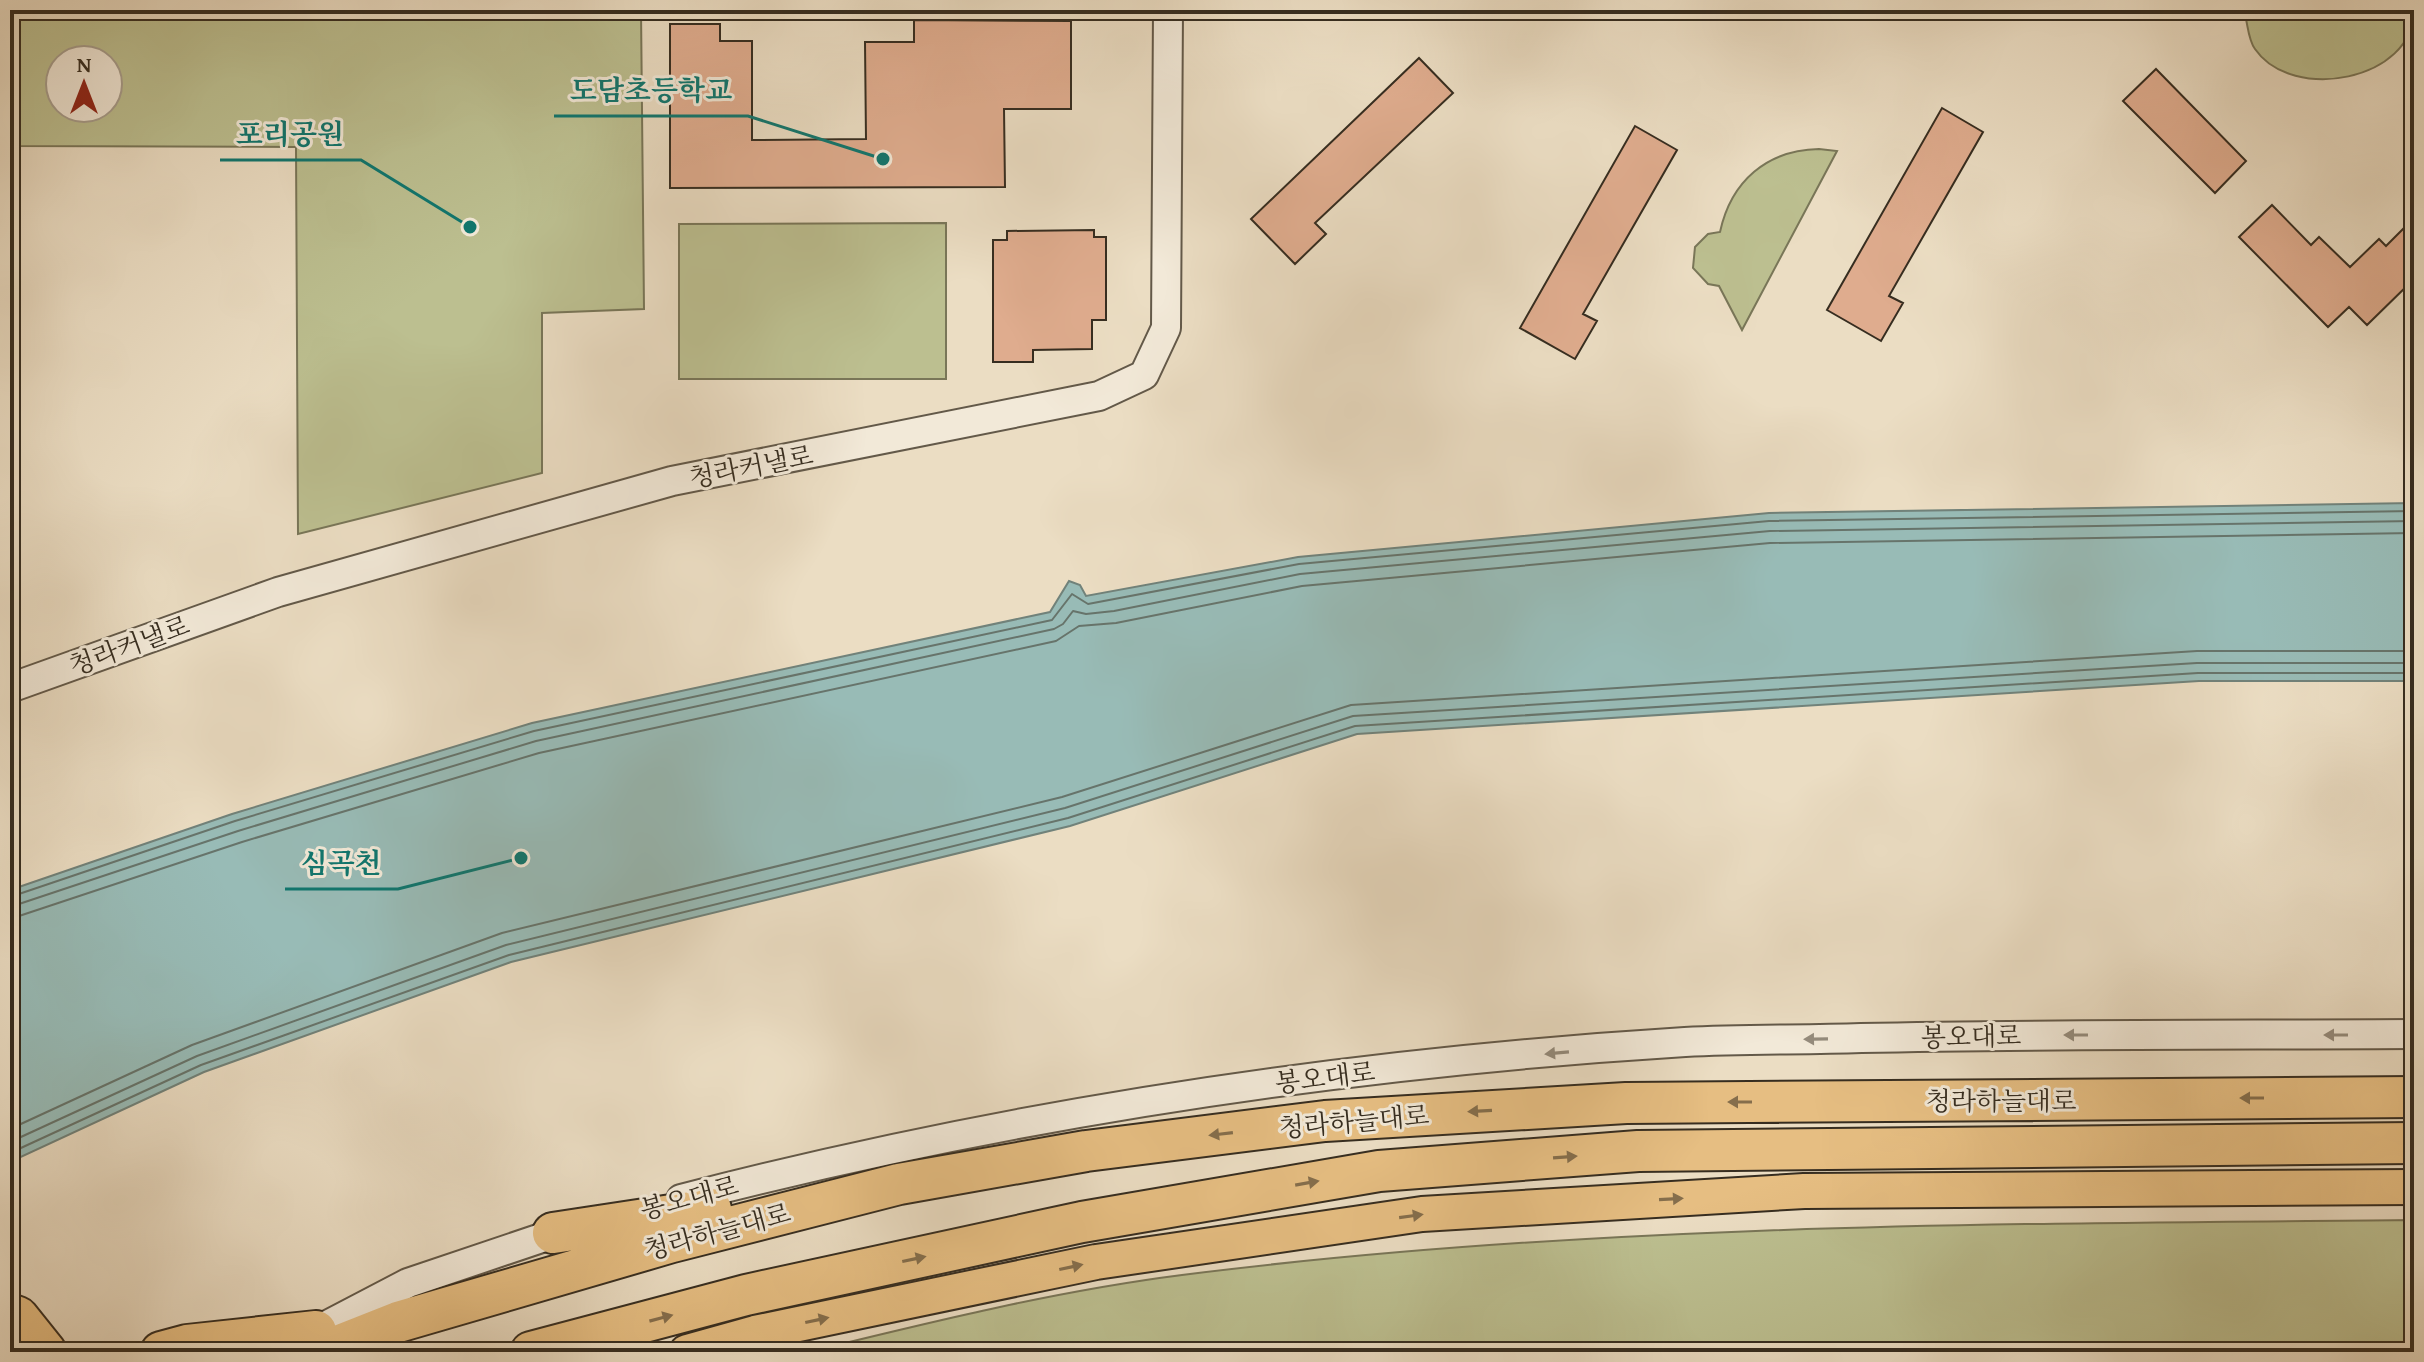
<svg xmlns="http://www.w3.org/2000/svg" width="2424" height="1362" font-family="'Gentium Book Plus','Noto Serif KR',serif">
<rect width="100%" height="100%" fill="#ebddc3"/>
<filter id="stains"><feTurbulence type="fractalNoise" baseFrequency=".0025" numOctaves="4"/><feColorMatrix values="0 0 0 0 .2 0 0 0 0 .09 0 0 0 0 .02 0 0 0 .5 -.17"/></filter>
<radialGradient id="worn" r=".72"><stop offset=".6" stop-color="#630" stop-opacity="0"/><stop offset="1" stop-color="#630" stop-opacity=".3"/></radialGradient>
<!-- green -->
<path fill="#bcbf90" stroke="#797658" stroke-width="2" fill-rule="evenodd" d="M 10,10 L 641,10 L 644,309 L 542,313 L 542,473 L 298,534 L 296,147 L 10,146 ZM 60,60 L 108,60 L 108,108 L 60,108 Z
M 2258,10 L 2414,10 C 2414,81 2292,103 2255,49 C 2249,41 2248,28 2246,19 Z
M 1819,149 L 1837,151 L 1742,330 L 1719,286 L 1708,284 L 1693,268 L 1695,247 L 1708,234 L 1720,232 C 1731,181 1767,150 1819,149 Z
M 946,223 L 946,379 L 679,379 L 679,224 Z
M 2414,1220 L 2414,1352 L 808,1352 C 931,1322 1056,1291 1182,1275 C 1590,1223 2003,1224 2414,1220 Z"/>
<!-- water -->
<path fill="#98bbb6" stroke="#71827a" stroke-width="2" d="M 2414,503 L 2414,681 L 2199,681 L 1357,734 L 1070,826 L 511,962 L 204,1072 L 10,1162 L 10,890 L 232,814 L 532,723 L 1050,612 L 1069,581 L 1080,585 L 1086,596 L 1298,557 L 1769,513 Z"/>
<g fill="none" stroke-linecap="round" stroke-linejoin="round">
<!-- shore -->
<path stroke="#67746b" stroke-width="2" d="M 10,897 L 235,821 L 534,731 L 1052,620 L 1072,594 L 1088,604 L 1299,564 L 1769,521 L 2414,511
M 10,907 L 238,831 L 536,741 L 1054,629 L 1063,624 L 1073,611 L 1086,614 L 1114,611 L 1300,574 L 1770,531 L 2414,521
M 10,919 L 242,842 L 539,753 L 1056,641 L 1079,626 L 1116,623 L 1302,586 L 1770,543 L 2414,533
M 10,1129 L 192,1045 L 502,933 L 1062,797 L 1351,705 L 2197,651 L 2414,651
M 10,1142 L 197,1056 L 506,945 L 1065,808 L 1353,716 L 2197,663 L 2414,663
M 10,1153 L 201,1065 L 509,955 L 1068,818 L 1355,726 L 2198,673 L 2414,673"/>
</g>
<!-- building -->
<path fill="#dfac8e" stroke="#362d20" stroke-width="2" d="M 914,20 L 1071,21 L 1071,109 L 1004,109 L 1005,187 L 670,188 L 670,24 L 720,24 L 720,41 L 752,41 L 752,140 L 866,139 L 865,42 L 914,42 Z
M 1419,58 L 1453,93 L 1315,223 L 1326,234 L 1295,264 L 1251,219 Z
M 2156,69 L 2246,161 L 2215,193 L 2123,101 Z
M 1942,108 L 1983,132 L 1889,296 L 1903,303 L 1881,341 L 1827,310 Z
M 1635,126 L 1677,150 L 1583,314 L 1597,321 L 1575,359 L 1520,328 Z
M 2272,205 L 2311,245 L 2319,237 L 2350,267 L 2379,239 L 2386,246 L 2414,218 L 2414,279 L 2367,325 L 2349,307 L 2328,327 L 2239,237 Z
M 1094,230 L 1094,237 L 1106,237 L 1106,320 L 1092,320 L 1092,349 L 1033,350 L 1033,362 L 993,362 L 993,240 L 1007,240 L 1007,231 Z"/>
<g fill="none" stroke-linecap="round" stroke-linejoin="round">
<!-- minor casing -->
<g stroke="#635949" stroke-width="32">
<path id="minor" d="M 10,688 L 278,592 L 672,481 L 1099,396 L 1144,375 L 1166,328 L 1168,10
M 681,1199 C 1009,1114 1347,1063 1685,1042 C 1744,1039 1803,1040 1861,1038 C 2045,1034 2230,1035 2414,1034
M 299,1340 L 408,1283 L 571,1228"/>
</g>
<!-- major casing -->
<g stroke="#362d20" stroke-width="38">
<path id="major" d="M 687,1352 L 755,1333 L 1096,1262 L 1422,1214 L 1804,1191 L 2414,1187"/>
</g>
<!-- highway casing -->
<g stroke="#362d20" stroke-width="44">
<path id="highway" d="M 553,1233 L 711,1209
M 10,1314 L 18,1317 L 46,1352
M 161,1352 L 187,1345 L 316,1331
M 322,1352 L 398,1322 L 672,1242 L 899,1184 L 1086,1151 L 1325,1121 L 1626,1103 L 2414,1097
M 531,1352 L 746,1295 L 1082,1222 L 1379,1171 L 1638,1151 L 2414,1143"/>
</g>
<!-- minor -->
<use href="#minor" stroke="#f2e9d8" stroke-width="28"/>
<!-- major -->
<use href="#major" stroke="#e6be82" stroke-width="34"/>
<!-- highway -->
<use href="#highway" stroke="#e6be82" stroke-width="40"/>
</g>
<!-- one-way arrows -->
<defs><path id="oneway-solid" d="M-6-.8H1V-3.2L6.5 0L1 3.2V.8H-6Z" transform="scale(2)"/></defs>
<g fill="#948b7c">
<use href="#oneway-solid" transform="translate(2076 1035) rotate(180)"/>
<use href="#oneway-solid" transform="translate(2336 1035) rotate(180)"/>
<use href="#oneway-solid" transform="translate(1816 1039) rotate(179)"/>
<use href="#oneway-solid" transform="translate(1557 1053) rotate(175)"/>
</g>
<g fill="#856e4c">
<use href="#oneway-solid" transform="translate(2252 1098) rotate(180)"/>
<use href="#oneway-solid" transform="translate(1740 1102) rotate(180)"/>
<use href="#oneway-solid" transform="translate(1480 1111) rotate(177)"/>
<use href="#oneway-solid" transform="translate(1221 1134) rotate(173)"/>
<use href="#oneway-solid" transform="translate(1565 1157) rotate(-4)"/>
<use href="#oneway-solid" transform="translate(1307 1183) rotate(-10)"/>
<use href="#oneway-solid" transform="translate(1671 1199) rotate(-3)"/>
<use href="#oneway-solid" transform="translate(1411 1216) rotate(-8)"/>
<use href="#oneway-solid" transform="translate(914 1259) rotate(-12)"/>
<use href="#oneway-solid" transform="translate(1071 1267) rotate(-12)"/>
<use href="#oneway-solid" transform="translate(661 1318) rotate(-15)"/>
<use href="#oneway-solid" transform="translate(817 1320) rotate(-12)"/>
</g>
<g text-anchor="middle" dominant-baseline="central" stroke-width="6" stroke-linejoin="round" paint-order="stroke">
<!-- street labels -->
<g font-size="26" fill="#362d20" stroke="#f2e9d8">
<text transform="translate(751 466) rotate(-11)">청라커낼로</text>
<text transform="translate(129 645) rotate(-20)">청라커낼로</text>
<text transform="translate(1971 1036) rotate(-1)">봉오대로</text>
<text transform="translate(1325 1077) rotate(-7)">봉오대로</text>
<text x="2001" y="1100">청라하늘대로</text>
<text transform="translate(1354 1121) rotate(-5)">청라하늘대로</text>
<text transform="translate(689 1197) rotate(-15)">봉오대로</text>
<text transform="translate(717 1231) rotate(-15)">청라하늘대로</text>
</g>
</g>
<!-- callouts -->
<path fill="none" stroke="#0f766e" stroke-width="3" d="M883 159L748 116H554M470 227L361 160H220M521 858L398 889H285"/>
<g fill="#0f766e" stroke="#f2e9d8" stroke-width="3">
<circle cx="883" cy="159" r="8"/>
<circle cx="470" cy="227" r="8"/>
<circle cx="521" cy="858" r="8"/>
</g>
<g font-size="28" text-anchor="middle" font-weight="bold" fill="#0f766e" stroke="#f2e9d8" stroke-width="6" stroke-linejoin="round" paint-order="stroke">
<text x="651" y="100">도담초등학교</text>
<text x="290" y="144">포리공원</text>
<text x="341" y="873">심곡천</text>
</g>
<!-- margin -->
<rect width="2424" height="1362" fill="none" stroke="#ebddc3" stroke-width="40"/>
<rect x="12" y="12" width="2400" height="1338" fill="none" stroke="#362d20" stroke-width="4"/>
<rect x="20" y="20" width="2384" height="1322" fill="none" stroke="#362d20" stroke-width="2"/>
<!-- north arrow -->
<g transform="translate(84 84)"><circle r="38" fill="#f2e9d8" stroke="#a79e8e" stroke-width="2"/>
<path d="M0-6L14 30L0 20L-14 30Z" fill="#8f2418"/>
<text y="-12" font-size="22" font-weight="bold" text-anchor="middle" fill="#362d20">N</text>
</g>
<rect width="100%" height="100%" filter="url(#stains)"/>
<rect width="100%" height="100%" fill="url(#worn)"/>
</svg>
